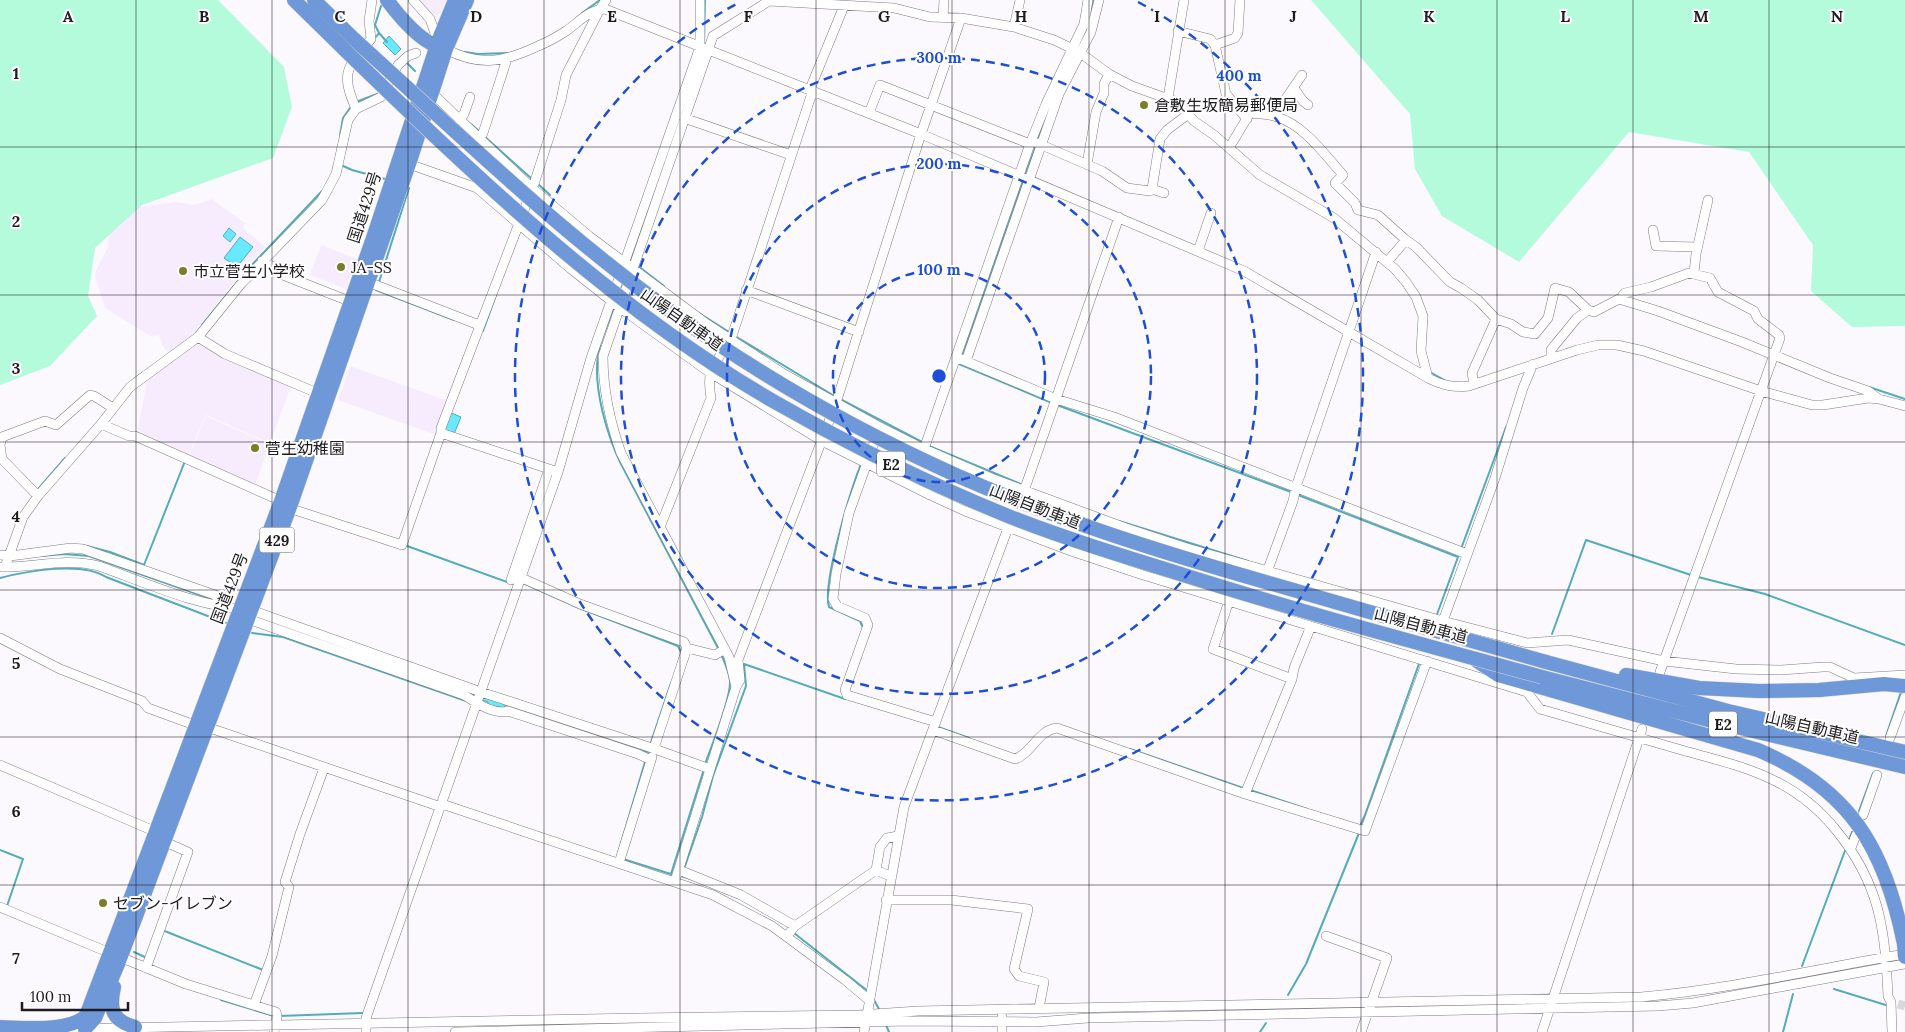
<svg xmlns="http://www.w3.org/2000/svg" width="1905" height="1032" font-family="Lora,'Noto Sans JP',serif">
<rect width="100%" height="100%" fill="#fcf9fe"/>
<!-- built -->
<path fill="#f7ecfe" d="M 418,0 L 446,0 L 441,13 L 437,15 L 428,12 Z
M 212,199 L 245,223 L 243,228 L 266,247 L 247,266 L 191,336 L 169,353 L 162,345 L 161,338 L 158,335 L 152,337 L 105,308 L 95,277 L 96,271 L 108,247 L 109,231 L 110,229 L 122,225 L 123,212 L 135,207 L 177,202 L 194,205 Z
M 321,245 L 357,259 L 346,289 L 310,275 Z
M 200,341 L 292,384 L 270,443 L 206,415 L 188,456 L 137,434 L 148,376 Z
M 350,366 L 448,401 L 436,435 L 338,400 Z
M 206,416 L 270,444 L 255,485 L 189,456 Z"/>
<!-- green -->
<path fill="#b3fbda" d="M 0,0 L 218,0 L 284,67 L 292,107 L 273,158 L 142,205 L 95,248 L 88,296 L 97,316 L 50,366 L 0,385 Z
M 1311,0 L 1905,0 L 1905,326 L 1852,327 L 1811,291 L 1813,245 L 1749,152 L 1629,132 L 1519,262 L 1442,216 L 1415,169 L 1410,114 Z"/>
<!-- water -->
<path fill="#69e9fd" stroke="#53acbb" d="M 389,36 L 401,49 L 395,55 L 383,43 Z
M 229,228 L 236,234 L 230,242 L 223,236 Z
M 240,237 L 253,247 L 237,267 L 224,258 Z
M 449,412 L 461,417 L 454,434 L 445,431 Z
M 484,695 L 506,703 L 503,711 L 487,705 L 488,702 L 482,700 Z"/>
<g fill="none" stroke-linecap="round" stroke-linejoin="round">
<!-- stream -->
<path stroke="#53acbb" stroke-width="2" d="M 582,13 L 600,0
M 1090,17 L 1093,0
M 379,33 L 387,42
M 375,38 L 379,33 L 375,25 L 381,6
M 1083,38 L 1088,27
M 704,45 L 705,0
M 465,52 L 478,54 L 508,53
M 406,62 L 415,71
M 356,102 L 377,94
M 681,116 L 687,99
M 471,124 L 480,132
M 340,135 L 343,118 L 350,108
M 484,136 L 532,179
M 1037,141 L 1048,110
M 341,165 L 352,170 L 385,179
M 1025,174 L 1036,146
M 538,184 L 550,195
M 630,262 L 637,241
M 638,266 L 664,286
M 379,282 L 409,188
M 377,289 L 376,290 L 454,320
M 613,310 C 608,324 600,340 598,355 C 593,388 607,435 621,464 L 719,650
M 699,313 L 729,332
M 202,325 L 248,269 L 322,191
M 483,331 L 496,295
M 735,336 L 836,397
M 962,356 L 1023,181
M 960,363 L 959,364 L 1052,403
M 1430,372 L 1446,381
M 134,379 L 142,373
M 1869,387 L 1905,399
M 840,399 L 922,442
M 1057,405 L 1291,492
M 929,446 L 1023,485
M 861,464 C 851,489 822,583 829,607 L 860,621 L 863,628
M 39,488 L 65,458
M 1298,495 L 1458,557 L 1436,617
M 1119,521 L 1248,561
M 87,546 L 110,552 L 144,565 L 185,461
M 407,546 L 510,583
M 1461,549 L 1506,427
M 41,556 L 64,554 L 89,556 L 211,599
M 1698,577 L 1765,594 L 1905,645
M 0,578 C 27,571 82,561 106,577 L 226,623
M 523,583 L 579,608 L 678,646 L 681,652
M 258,617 L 332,644
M 252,633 L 283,637 L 466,701
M 1552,634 L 1586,540 L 1691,575
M 466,692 L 476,695
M 504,704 L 531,713
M 938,727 L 969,738
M 1886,736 L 1901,692
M 625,744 L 648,752 L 647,755
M 650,745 L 671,683
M 1130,749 L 1243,788
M 705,764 C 712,745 731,699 730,681 C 729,671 725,663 721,654
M 1250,790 L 1307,809
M 1859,811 L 1873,773
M 1360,826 L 1365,815 L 1420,661
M 1848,842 L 1852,832
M 0,850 L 23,859 L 7,906
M 617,857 L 645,762
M 623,859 L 674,875
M 685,866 L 702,817 L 713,776 L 746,686 L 744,664 L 845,699
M 671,874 L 704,769
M 681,876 L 691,879
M 162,930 L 263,970
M 794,933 L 869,992
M 134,952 L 147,958
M 1802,966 L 1846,848
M 1834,989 L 1889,1006
M 1288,995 L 1306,964 L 1359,833
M 873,998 L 880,1011
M 221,1000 L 274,1016
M 279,1016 L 363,1013
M 886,1025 L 889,1032
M 1260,1032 L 1266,1023
M 1783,1032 L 1793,994"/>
<!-- minor-tunnel -->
<path stroke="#dbd8dd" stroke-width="9" stroke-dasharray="9 4.5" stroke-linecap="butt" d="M 1898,1004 L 1905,1006"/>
<!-- minor casing -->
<g stroke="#817b85" stroke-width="10">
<path id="minor" d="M 413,0 L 430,19 L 436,36
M 943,17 L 944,0
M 1014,27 L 1020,0
M 1178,31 L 1210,39 L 1215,45 L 1226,94 L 1247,119
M 1215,45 L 1235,38 L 1238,33 L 1240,0
M 446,49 C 479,67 505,62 538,46 C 548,42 557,37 566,31 C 578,23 589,9 605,9 L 921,134 L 1244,271 L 1428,378 C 1442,385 1453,388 1469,386 L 1577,350 L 1598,345 L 1617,345 L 1644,351 L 1761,391 L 1812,405 L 1823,405 L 1868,398 L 1879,399 L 1905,406
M 1294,88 L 1303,101 L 1308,105
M 810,89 L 844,6
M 432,93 L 532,188 L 589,236 L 707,324 L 784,374 L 878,426 L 924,449 L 991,478 L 1126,528 L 1187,548 L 1443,621 L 1527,643 L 1568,640 L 1664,661 L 1736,669 L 1781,670 L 1823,667 L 1830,667 L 1854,678 L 1905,675
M 1168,98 L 1184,0
M 356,109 C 340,72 347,68 371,39 L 369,21 L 372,0
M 869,113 L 880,85 L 1030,144
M 1274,116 L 1302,75
M 684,118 L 791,155
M 459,120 L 464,114 L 470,97
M 479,139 L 483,133 L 507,59
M 1037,143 L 1102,171 L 1127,188 L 1150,191 L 1152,189
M 1229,148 L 1250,113 C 1259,114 1269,114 1277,117 C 1304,125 1325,155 1343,175 L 1335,183 L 1355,203 L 1358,210 L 1378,215 L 1406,240 L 1416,247 L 1450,282 L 1461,288 L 1478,300 L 1496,319 L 1511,324 L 1523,332 L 1535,334 L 1548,318 L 1555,288 L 1569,292 L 1588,310
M 409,164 L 477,188 L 571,269 L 619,307 L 709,372 L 822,441 L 930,495 L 965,511 L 1071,551 L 1140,574 L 1527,692 L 1540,709 C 1588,723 1636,737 1685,751 C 1714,759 1744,766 1771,779 C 1797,791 1818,808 1836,830 C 1880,884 1885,929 1888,996 L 1891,1002 L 1892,1032
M 1087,164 L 1096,112 L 1104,93 L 1104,84 L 1109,74
M 1164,193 L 1152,189 L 1160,139 L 1167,130 L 1187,115
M 1653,230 L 1656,246 L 1697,247
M 1198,251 L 1211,213
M 262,261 L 275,268 L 283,275 L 354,303
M 1387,262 L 1406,240
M 1694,273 L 1696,254 L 1708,200
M 368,282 L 479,325
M 746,290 L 859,332
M 1622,300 L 1623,295 L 1625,293 L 1651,287 L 1689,273 L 1710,278 L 1718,292 L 1754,311 L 1758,319 L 1779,335 L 1780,338 L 1660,672
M 198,337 L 225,354 L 322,395
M 956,357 L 1056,399 L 1114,417 L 1467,554
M 1551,358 L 1551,350 L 1554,346 L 1577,318 L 1588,310 L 1594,312 L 1619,299 L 1658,311 L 1742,342 L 1830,378 L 1868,391 L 1879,399
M 966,361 L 1059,94 L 1091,32 L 1099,0
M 1474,384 L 1472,373 L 1496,319
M 101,424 L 129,436 L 135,436 L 281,501 L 295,510 L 402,545 L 441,433 L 441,428 L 534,184 L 561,100 L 566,75 L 600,9 L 606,0
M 878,432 L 849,513 L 836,574 L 833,599 L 837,606 L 865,618 L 868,625 L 845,690 L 847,695 L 936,722
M 441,433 L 558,472
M 0,445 L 2,437 L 45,421 L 56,425 L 90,395 L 94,396 L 113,408
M 0,445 L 2,459 L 38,496
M 924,449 L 1030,144 L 1046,104 L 1084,24 L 1088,0
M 1024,491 L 1119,217
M 660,527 L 711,398 C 705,364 718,364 732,336 L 813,90
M 0,555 L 10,556 L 71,548 L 83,549 L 215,595 L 227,608
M 0,567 C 35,568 63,557 99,566 C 149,584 198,607 251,610 L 481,692 L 652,748 L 710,769
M 5,567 L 23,517 L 38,496 L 101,424 L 130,387 L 198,337 L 240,285 L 322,200 L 336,174 L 348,120 L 356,109 L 381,97 L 398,65 L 408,56 L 416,53
M 1267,572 L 1293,501 L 1296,487 L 1376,252
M 513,574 L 580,604 L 684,642 L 687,648 L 654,748
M 511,580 L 549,469
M 1229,601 L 1213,649 L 1292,679
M 245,615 L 248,619 L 464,695 C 477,703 493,715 508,711 L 638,754 L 651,760
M 1443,621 L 1495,478 L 1523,388 L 1533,364
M 0,638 L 60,669 L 142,701 L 148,708 L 200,727
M 687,648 L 715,655 L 725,649
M 736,687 L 729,657 L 621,453 C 610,422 603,389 603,356 L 713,36 L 769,1 L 894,8 L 930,17 L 961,18 L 1014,27 L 1054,40 L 1079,52 L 1109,74 L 1132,86 L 1177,102 L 1194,121 L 1214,135 L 1260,175 L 1334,218 L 1395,269 L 1406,282 L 1416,297 L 1423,316 L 1421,351 L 1428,378
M 207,727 L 441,807
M 933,730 L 1015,759 C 1032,753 1038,730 1057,728 L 1245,794 L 1365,831 L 1427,661
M 1890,738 L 1905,697
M 0,765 L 161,834
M 1245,794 L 1292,679 L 1294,668 L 1311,626
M 442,804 L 713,895 L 772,926 L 845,980 L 870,1001
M 1863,815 L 1877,775
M 1851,848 L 1856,835
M 619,863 L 652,757
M 679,870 L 741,895 L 795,926
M 890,876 L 876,870 L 880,847 L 887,838 L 898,836
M 675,881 L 736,687 L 740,680 L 738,660 L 836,403 L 921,134 L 961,18
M 886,900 L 951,900 L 1028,909 L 1014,969 L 1019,976 L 1044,982 L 1039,1008
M 0,907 L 110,953
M 787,936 L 795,926 L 876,870
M 1326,936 L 1387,958 L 1361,1032
M 120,957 L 186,984 L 276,1012 L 277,1017 L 274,1032
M 146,968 L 188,852 L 163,841
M 254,1005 L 272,956 L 289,887 L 285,882 L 300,834 L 324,768
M 1002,1017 L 1002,1032
M 65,1029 L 639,1018 L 859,1015 L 918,1011 L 1641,997 C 1730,989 1817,969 1905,954
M 366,1032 L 366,1018 L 558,472 L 591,358 L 700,47 L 700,0
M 455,1032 L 908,1021 L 1036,1022 L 1088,1018 L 1658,1006 L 1693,1003 L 1905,964
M 864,1032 L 904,807 L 1008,528
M 1542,1032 L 1642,729"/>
</g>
<!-- highway casing -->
<g stroke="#d7d6d7" stroke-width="15">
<path id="highway" d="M 294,0 L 347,52
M 314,0 L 355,40
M 387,0 C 399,16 422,44 443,48
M 1477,661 L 1498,675 L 1758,750 C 1850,789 1885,848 1904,944
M 1546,662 L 1728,711 L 1905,752
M 1626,675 L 1699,688 L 1759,691 L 1819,690 L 1884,684 L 1905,686
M 1542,677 L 1724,724 L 1905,767
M 114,987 C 109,1009 112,1021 135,1027
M 0,1027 C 26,1028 68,1032 86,1016 L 281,501 L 373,238 L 439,39 L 455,0
M 85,1029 L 95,1018 L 118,964 L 290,507 L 409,164 L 446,49 L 467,0"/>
</g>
<!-- minor -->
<use href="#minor" stroke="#fff" stroke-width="9"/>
<!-- highway -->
<use href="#highway" stroke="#6f98d8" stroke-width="14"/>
<!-- highway-bridge casing -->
<g stroke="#d7d6d7" stroke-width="15" stroke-linecap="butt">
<path id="highway-bridge" d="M 355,40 C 470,144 582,254 712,340 C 789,392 873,438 958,476 C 1058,520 1164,553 1269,583 C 1361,610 1454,636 1546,662
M 347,52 C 477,178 615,310 773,401 C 848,444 927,483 1008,516 C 1061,537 1116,554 1171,571 C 1293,610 1418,643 1542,677
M 1904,944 L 1905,957"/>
</g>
<!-- highway-bridge -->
<use href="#highway-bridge" stroke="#6f98d8" stroke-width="14"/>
</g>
<!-- grid -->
<path fill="none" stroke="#1f1c20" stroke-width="1" stroke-opacity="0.55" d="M 136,0 L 136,1032M 272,0 L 272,1032M 408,0 L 408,1032M 544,0 L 544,1032M 680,0 L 680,1032M 816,0 L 816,1032M 952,0 L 952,1032M 1089,0 L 1089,1032M 1225,0 L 1225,1032M 1361,0 L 1361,1032M 1497,0 L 1497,1032M 1633,0 L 1633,1032M 1769,0 L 1769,1032M 0,147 L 1905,147M 0,295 L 1905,295M 0,442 L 1905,442M 0,590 L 1905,590M 0,737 L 1905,737M 0,885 L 1905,885"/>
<!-- distance rings -->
<g fill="none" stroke="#1d4ed8" stroke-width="2.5" stroke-dasharray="9 6">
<circle cx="939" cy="376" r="106"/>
<circle cx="939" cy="376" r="212"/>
<circle cx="939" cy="376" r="318"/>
<path d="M1138 2A424 424 0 1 1 740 2"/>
</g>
<!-- markers -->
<g fill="#7a7e27" stroke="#fff" stroke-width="2">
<circle cx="1144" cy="105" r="5"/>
<circle cx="341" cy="267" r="5"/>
<circle cx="183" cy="271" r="5"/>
<circle cx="255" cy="448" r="5"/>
<circle cx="103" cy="903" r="5"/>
</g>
<g text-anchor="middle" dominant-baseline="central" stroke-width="4" stroke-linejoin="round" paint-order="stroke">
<!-- shield labels -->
<g fill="#fff" stroke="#626063" stroke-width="1">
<rect x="877" y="451.5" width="28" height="25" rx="4"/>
<rect x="259.5" y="527.5" width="35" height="25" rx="4"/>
<rect x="1709" y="711.5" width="28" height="25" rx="4"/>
</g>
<g font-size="15" font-weight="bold" fill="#1f1c20">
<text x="891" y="464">E2</text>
<text x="277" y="540">429</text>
<text x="1723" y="724">E2</text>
</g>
<!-- poi labels -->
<g font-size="16" fill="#1f1c20" stroke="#fff" text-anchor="start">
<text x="1154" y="105">倉敷生坂簡易郵便局</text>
<text x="351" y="267">JA-SS</text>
<text x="193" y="271">市立菅生小学校</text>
<text x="265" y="448">菅生幼稚園</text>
<text x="113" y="903">セブン-イレブン</text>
</g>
<!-- street labels -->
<g font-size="16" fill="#1f1c20" stroke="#fff">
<text transform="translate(364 207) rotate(-72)">国道429号</text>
<text transform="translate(682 319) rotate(35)">山陽自動車道</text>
<text transform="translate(1035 506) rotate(21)">山陽自動車道</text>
<text transform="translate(229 588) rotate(-69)">国道429号</text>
<text transform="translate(1421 625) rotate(15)">山陽自動車道</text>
<text transform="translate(1812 727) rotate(13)">山陽自動車道</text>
</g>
</g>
<g font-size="16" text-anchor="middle" font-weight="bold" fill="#1f1c20" stroke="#fff" stroke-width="4" stroke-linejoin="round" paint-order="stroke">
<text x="68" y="22">A</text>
<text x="204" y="22">B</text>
<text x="340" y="22">C</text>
<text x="476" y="22">D</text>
<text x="612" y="22">E</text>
<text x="748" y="22">F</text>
<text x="884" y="22">G</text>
<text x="1021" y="22">H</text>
<text x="1157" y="22">I</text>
<text x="1293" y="22">J</text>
<text x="1429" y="22">K</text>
<text x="1565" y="22">L</text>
<text x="1701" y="22">M</text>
<text x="1837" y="22">N</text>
<text x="16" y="79">1</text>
<text x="16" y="227">2</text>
<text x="16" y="374">3</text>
<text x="16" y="522">4</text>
<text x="16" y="669">5</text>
<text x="16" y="817">6</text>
<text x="16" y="964">7</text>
</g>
<circle cx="939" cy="376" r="8" fill="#1d4ed8" stroke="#fff" stroke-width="2.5"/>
<g font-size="15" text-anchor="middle" font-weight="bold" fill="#1d4ed8" stroke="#fff" stroke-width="4" stroke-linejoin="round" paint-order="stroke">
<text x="939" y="63">300 m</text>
<text x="1239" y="81">400 m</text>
<text x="939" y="169">200 m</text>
<text x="939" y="275">100 m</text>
</g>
<!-- scale -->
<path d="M22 1002v8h106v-8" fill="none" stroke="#1f1c20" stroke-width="2.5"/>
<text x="30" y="1002" font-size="15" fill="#1f1c20" stroke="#ffffff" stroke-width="4" paint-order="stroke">100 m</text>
</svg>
